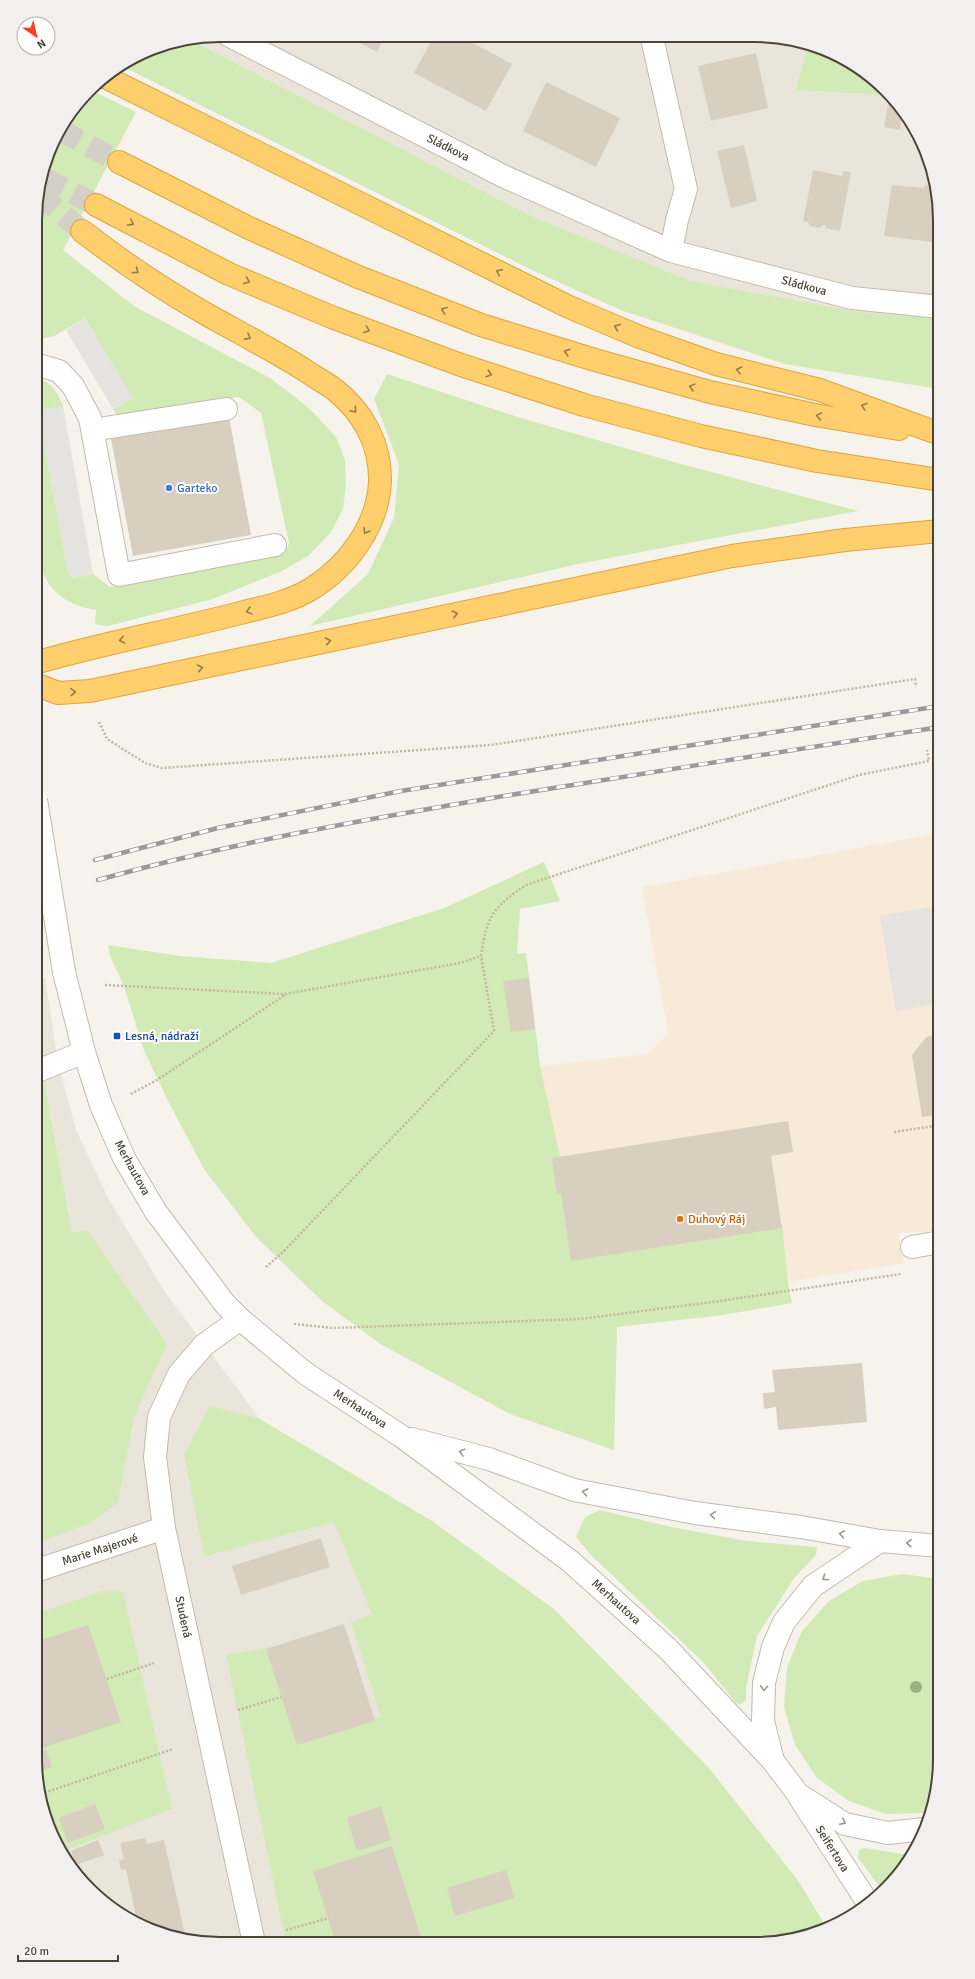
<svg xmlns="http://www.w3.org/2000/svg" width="975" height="1979" font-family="Signika,sans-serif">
<rect width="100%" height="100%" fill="#f6f3ec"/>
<!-- residential -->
<path fill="#eae5da" d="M 220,35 L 791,39 L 837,54 L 877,81 L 909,117 L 930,161 L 940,220 L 940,389 L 785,364 L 621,310 L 534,271 L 122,66 L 150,49 Z
M 45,978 L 58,1062 L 76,1130 L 108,1198 L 165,1292 L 260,1419 L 371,1532 L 632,1944 L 196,1942 L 138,1925 L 98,1898 L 66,1862 L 45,1818 L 35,1759 L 35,1081 L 43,1077 L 35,1034 L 35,981 Z"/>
<!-- commercial -->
<path fill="#f7ead8" d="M 940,833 L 940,1229 L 921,1232 L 898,1233 L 904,1263 L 788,1282 L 782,1224 L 576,1257 L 560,1156 L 540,1066 L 648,1054 L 668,1033 L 642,887 Z"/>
<!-- green -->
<path fill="#d2eab5" d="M 192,41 L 533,217 L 690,281 L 858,312 L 940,319 L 940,389 L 785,364 L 621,310 L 534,271 L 122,66 L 150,49 Z
M 808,44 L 837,54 L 877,81 L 889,95 L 796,90 Z
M 91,90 L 136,112 L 63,250 L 134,306 L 270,378 L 290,393 L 310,409 L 336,437 L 345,460 L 346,484 L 343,509 L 331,532 L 308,556 L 282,571 L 213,599 L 108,626 L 95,624 L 96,610 C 76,607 56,598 46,579 C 33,554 35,505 35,477 C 35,445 35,412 35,379 C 50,379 59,394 63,406 L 38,411 L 68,572 L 73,578 L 93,574 L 110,587 L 275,557 L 288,547 L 289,543 L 261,413 L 239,397 L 116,415 L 113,409 L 132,398 L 85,318 L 54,336 L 35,340 L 35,208 L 54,138 Z
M 387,374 L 524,419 L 670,461 L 858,511 L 578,564 L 310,626 L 368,574 L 394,518 L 399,464 L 374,399 Z
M 544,862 L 560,901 L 520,909 L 517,954 L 526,953 L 540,1066 L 560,1156 L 576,1257 L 782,1224 L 788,1282 L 792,1303 L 723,1315 L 617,1327 L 614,1450 L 510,1414 L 382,1345 L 322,1301 L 256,1237 L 204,1169 L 167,1099 L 144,1050 L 123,984 L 110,956 L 108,945 L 180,956 L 271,963 L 444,908 Z
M 43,1077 L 72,1233 L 87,1230 L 167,1344 L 134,1417 L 118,1502 L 91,1523 L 35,1543 L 35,1081 Z
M 210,1406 L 260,1419 L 432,1521 L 554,1609 L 708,1767 L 797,1879 L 827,1928 L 814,1934 L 755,1944 L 286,1943 L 226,1655 L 271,1647 L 302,1743 L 381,1717 L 351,1622 L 372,1614 L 334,1522 L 204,1556 L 184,1454 Z
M 600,1510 L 671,1527 L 747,1541 L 817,1547 L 816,1555 L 794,1578 L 757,1636 L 746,1688 L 746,1700 L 740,1705 L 735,1702 L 704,1663 L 590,1554 L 576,1537 L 585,1517 Z
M 902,1574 L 940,1579 L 940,1771 L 932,1811 L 926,1813 L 886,1814 L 849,1801 L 817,1778 L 795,1745 L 784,1707 L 787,1667 L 802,1631 L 829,1601 L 863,1581 Z
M 102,1591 L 123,1592 L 172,1809 L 61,1852 L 45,1818 L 35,1759 L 35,1614 Z
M 865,1848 L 902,1854 L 912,1853 L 902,1871 L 882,1890 L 858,1858 L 859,1850 Z"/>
<!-- parking -->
<path fill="#e5e3e0" d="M 85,318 L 133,398 L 113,409 L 66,330 Z
M 63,406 L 93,574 L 74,578 L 68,572 L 38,411 Z
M 940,905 L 940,1003 L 896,1011 L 880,916 Z"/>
<!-- building -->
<path fill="#d8cfc1" d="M 346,36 L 385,36 L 377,52 Z
M 434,36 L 460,36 L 512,64 L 486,111 L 414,73 Z
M 756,53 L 768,108 L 711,121 L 698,66 Z
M 546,82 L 620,118 L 596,167 L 523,131 Z
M 889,98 L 893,99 L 903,111 L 900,130 L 884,127 Z
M 744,145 L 757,201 L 731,208 L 717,151 Z
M 813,170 L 842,176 L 843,171 L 851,172 L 840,231 L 825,228 L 826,225 L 822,225 L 820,228 L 810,226 L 808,222 L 803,221 Z
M 892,185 L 924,188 L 925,185 L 934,186 L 940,220 L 940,243 L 884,236 Z
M 229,417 L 251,535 L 133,556 L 111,439 Z
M 529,978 L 535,1029 L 511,1032 L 503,981 Z
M 940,1034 L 940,1114 L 922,1117 L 912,1055 L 926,1037 Z
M 788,1121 L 793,1152 L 771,1156 L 782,1228 L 571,1261 L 561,1193 L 557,1194 L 552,1158 Z
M 862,1363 L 867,1422 L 778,1430 L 776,1407 L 764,1409 L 763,1393 L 775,1392 L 772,1370 Z
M 321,1538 L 330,1567 L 241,1595 L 232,1566 Z
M 344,1624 L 375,1721 L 297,1745 L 266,1649 Z
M 88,1625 L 121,1722 L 42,1748 L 43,1751 L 46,1750 L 52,1767 L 37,1772 L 35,1759 L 35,1738 L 38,1737 L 35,1728 L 35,1642 Z
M 95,1804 L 105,1829 L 68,1843 L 59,1818 Z
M 381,1806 L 391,1840 L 357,1851 L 347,1818 Z
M 145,1838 L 147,1844 L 164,1840 L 186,1939 L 138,1925 L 134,1922 L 137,1921 L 126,1869 L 121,1870 L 119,1860 L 124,1859 L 120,1843 Z
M 98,1840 L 104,1855 L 76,1865 L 71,1851 Z
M 392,1846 L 421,1938 L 405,1943 L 336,1943 L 313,1871 Z
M 506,1870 L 514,1898 L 455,1916 L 447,1888 Z"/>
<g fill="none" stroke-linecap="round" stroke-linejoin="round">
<!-- highway-tunnel -->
<path stroke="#d4d0c8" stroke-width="22" stroke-dasharray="22 11" stroke-linecap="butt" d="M 60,130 L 119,162
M 44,178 L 96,205
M 39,194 L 82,231"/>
<!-- minor casing -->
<g stroke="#c2bbae" stroke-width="24">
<path id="minor" d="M 228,35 L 503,176 L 671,251 L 852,298 L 940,307
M 652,38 L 686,189 L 677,220 L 671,251
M 35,364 L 59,371 L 73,386 L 90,418 L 119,575 L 275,545
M 92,430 L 226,409
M 64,972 L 84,1052 L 101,1105 L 124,1158 L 156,1212 L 225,1304 L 240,1319 L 305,1373 L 401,1436 L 570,1561 L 668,1649 L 773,1761
M 35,1072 L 84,1052
M 912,1247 L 940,1242
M 240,1319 L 204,1345 L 179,1374 L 159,1417 L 155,1457 L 164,1528 L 254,1943
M 412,1439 L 489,1459 L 574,1490 L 695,1513 L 801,1527 L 880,1541 L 940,1546
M 880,1541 L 813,1586 L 784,1622 L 773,1647 L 764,1683 L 763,1721 L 773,1761 L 798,1794 L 845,1824 L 888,1833 L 924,1829
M 35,1571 L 164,1528
M 800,1798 L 868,1903"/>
</g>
<!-- highway casing -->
<g stroke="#e0a43c" stroke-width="24">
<path id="highway" d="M 105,77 L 569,307 L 640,337 L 716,364 L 820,390 L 940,434
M 119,162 L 249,228 L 356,276 L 481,325 L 595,360 L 710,392 L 815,415 L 899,429
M 96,205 L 229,274 L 334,318 L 461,365 L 584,405 L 701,436 L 817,461 L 940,480
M 35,663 C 103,643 172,631 240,613 C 264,607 290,602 311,589 C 347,567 378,526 380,482 C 381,444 363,412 334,389 C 324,382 313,376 303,369 C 271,349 238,332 206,314 C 162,289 122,262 82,231
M 35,684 L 58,693 L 90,691 L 732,556 L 845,540 L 940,531"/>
</g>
<!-- path -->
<path stroke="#c4b79f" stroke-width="2.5" stroke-dasharray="2 2" stroke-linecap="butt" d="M 99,722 L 107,739 L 145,763 L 162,768 L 491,745 L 915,679 L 916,687
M 105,985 L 285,994 L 460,963 L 481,956 C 487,916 492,908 526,885 L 859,775 L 929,761 L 927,750
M 131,1094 L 157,1080 L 285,995
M 894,1132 L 940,1125
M 266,1267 L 282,1253 L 494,1031 L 481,956
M 294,1324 L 333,1328 L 580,1319 L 720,1301 L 901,1274
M 107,1679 L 154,1663
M 238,1710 L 281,1697
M 41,1794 L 173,1749
M 286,1930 L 329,1918"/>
<!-- minor -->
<use href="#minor" stroke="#fff" stroke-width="22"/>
<!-- highway -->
<use href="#highway" stroke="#ffcf6e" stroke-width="22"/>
<!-- rail casing -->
<g stroke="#9a9a9a" stroke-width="4.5">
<path id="rail" d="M 95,860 L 218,828 L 401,791 L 940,706
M 98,880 C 230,843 363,820 498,797 C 645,773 793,750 940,727"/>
</g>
<!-- rail -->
<use href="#rail" stroke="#fff" stroke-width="3" stroke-dasharray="9" stroke-linecap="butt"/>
<!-- minor-bridge casing -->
<g stroke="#c2bbae" stroke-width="24" stroke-linecap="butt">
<path id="minor-bridge" d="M 36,800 L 64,972"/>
</g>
<!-- minor-bridge -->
<use href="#minor-bridge" stroke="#fff" stroke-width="22"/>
</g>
<!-- trees -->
<circle fill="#97b381" cx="916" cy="1687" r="6"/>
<!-- one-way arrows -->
<defs><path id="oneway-chevron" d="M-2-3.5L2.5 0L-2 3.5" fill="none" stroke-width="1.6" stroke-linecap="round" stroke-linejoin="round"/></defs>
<g stroke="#937c4e">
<use href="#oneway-chevron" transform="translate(131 223) rotate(28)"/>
<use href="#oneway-chevron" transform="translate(136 271) rotate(36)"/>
<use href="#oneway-chevron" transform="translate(499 272) rotate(-154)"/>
<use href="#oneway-chevron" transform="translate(247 281) rotate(23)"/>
<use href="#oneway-chevron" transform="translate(444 310) rotate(-159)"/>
<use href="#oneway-chevron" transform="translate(617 327) rotate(-157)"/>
<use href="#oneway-chevron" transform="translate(367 330) rotate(20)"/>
<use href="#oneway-chevron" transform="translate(248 337) rotate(29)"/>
<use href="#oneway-chevron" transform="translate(567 352) rotate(-163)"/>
<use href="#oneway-chevron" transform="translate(739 370) rotate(-166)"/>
<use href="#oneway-chevron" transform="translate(489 374) rotate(18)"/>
<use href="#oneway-chevron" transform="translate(692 387) rotate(-165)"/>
<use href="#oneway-chevron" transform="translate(864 406) rotate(-160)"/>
<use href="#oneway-chevron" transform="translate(354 410) rotate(50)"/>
<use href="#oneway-chevron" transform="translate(819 416) rotate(-170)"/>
<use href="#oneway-chevron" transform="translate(366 531) rotate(121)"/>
<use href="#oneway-chevron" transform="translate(249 611) rotate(165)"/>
<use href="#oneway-chevron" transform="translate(455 614) rotate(-12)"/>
<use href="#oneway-chevron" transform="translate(122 640) rotate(167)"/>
<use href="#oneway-chevron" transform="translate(328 641) rotate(-12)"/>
<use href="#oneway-chevron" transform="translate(200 668) rotate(-12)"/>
<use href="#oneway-chevron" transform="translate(73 692) rotate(-3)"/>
</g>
<g stroke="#9c9892">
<use href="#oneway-chevron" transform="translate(462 1452) rotate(-165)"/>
<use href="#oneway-chevron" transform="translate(585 1492) rotate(-169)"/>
<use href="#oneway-chevron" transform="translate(713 1515) rotate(-172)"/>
<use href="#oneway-chevron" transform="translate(842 1534) rotate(-170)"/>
<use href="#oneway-chevron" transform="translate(909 1543) rotate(-176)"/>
<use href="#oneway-chevron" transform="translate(825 1578) rotate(146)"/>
<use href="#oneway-chevron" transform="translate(764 1688) rotate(93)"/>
<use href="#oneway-chevron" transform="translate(843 1822) rotate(27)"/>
</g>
<!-- markers -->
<circle fill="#3f7fe0" stroke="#fff" stroke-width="1.5" cx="169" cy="488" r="4"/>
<rect fill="#1a4fb4" stroke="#fff" stroke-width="1.5" x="113" y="1032" width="8" height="8" rx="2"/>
<circle fill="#e8710a" stroke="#fff" stroke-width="1.5" cx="680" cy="1219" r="4"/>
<g text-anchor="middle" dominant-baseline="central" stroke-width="4" stroke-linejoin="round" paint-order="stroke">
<!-- street labels -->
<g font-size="12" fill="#4b4439" stroke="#fff">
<text transform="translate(448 148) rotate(27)">Sládkova</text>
<text transform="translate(804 286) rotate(15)">Sládkova</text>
<text transform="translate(132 1168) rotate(61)">Merhautova</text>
<text transform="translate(360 1409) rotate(33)">Merhautova</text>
<text transform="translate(100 1550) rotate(-18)">Marie Majerové</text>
<text transform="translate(616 1602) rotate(42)">Merhautova</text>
<text transform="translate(183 1617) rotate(78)">Studená</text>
<text transform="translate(832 1849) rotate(58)">Seifertova</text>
</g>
<!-- shop labels -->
<g font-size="12" fill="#366cbe" stroke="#fff" text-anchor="start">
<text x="177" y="488">Garteko</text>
</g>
<!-- transit labels -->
<g font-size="12" fill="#164399" stroke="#fff" text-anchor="start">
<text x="125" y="1036">Lesná, nádraží</text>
</g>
<!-- food labels -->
<g font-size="12" fill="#c56008" stroke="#fff" text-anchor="start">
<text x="688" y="1219">Duhový Ráj</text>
</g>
</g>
<!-- crop -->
<path d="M0 0H975V1979H0ZM220 42H755A178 178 0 0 1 933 220V1759A178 178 0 0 1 755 1937H220A178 178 0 0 1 42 1759V220A178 178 0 0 1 220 42Z" fill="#f1f0ef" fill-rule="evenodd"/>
<path fill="none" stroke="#4b4439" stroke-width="2" d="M220 42H755A178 178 0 0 1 933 220V1759A178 178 0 0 1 755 1937H220A178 178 0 0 1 42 1759V220A178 178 0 0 1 220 42Z"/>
<!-- north arrow -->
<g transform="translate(36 36) rotate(146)"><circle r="19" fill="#ffffff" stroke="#b7b4b0"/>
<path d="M0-3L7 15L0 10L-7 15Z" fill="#fc3f1d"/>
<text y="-6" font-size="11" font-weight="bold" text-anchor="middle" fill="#4b4439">N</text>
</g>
<!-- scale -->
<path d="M18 1955v6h100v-6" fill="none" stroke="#4b4439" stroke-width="2"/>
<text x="24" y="1955" font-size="12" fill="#4b4439" stroke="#ffffff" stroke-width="3" paint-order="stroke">20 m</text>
</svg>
